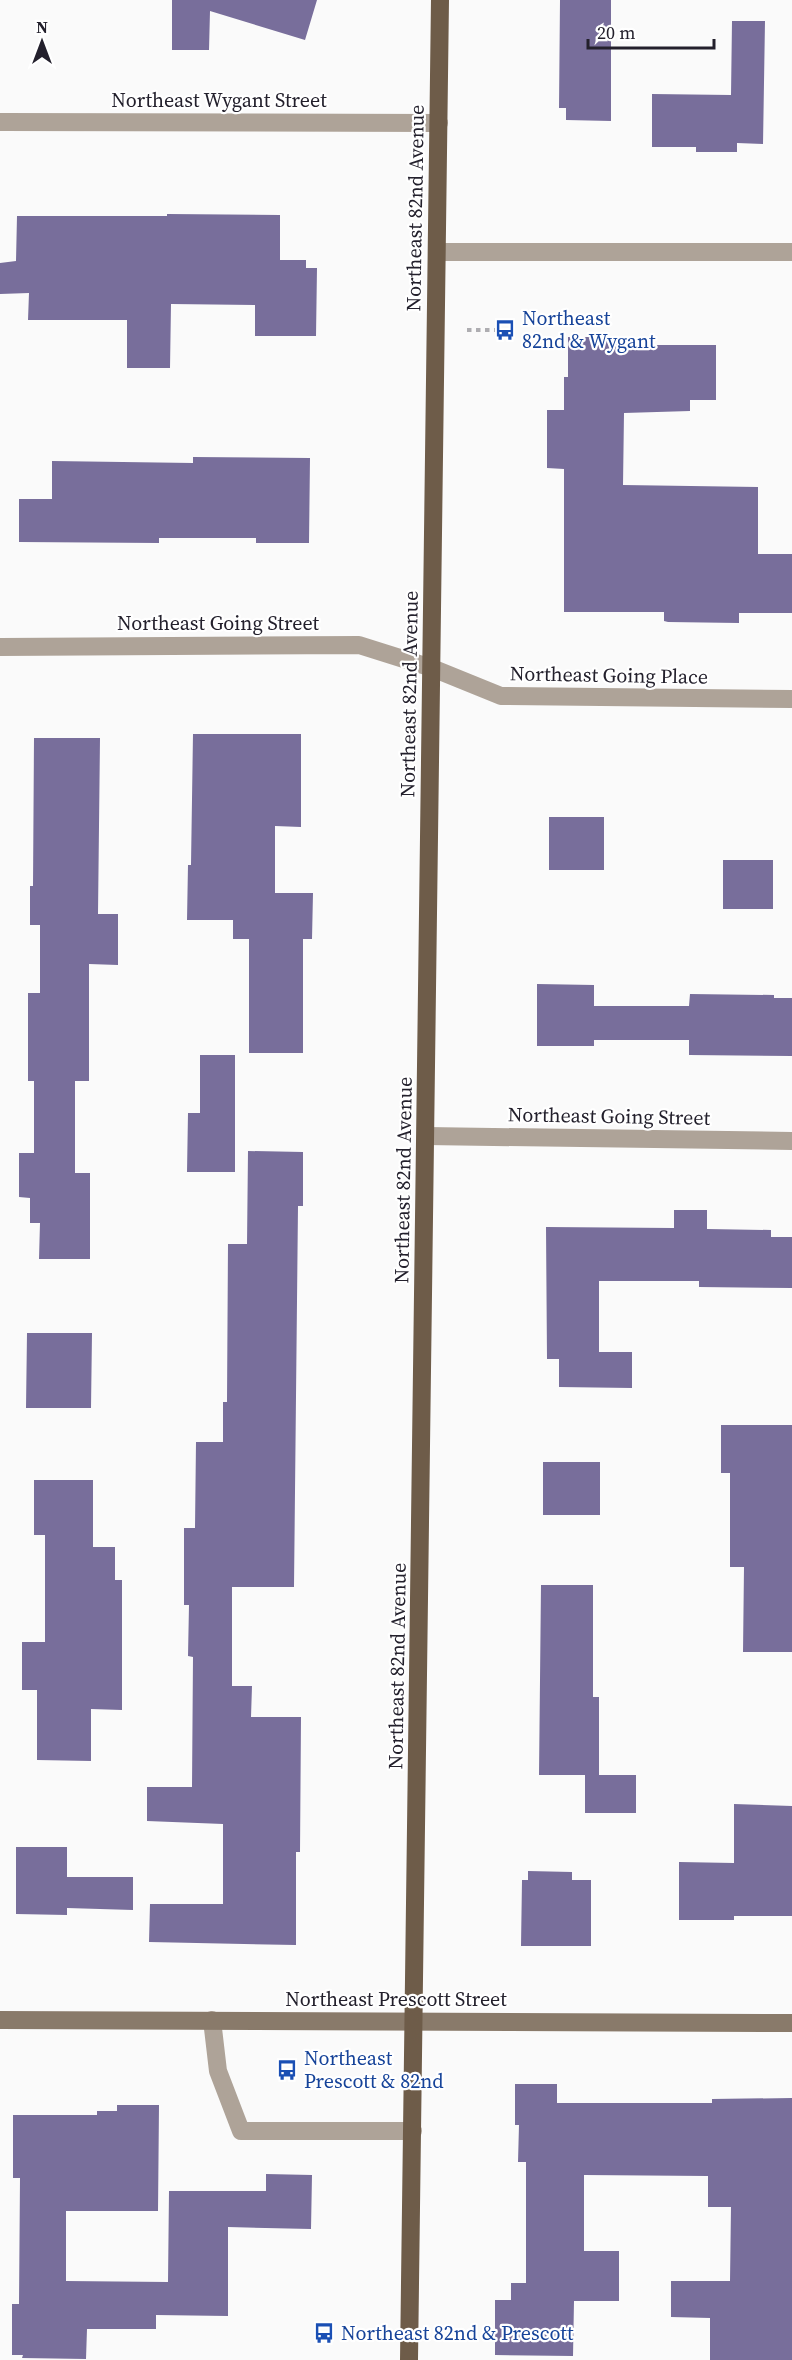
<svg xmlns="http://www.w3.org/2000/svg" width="792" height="2360" font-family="'Source Serif 4',serif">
<rect width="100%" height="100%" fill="#fafafa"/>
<!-- building -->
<path fill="#786e9b" d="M 172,0 L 317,0 L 305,40 L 210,11 L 209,50 L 172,50 Z
M 560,0 L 611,0 L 611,121 L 566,120 L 566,108 L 559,108 Z
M 732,21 L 765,21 L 763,144 L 737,143 L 737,152 L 696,152 L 696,147 L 652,147 L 652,94 L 731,95 Z
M 167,214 L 280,215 L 280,260 L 306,260 L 306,268 L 317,268 L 316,336 L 255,336 L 255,305 L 171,304 L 170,368 L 127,368 L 127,320 L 28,320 L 29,293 L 0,294 L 0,263 L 16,261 L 17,216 L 167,216 Z
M 568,337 L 624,337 L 624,345 L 716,345 L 716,400 L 690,400 L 690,411 L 624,413 L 623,485 L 758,487 L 758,554 L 792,554 L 792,613 L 739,613 L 739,623 L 668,622 L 664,621 L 664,612 L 564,612 L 564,469 L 547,468 L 547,410 L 564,410 L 564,377 L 568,377 Z
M 193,457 L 310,458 L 309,543 L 256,543 L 256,538 L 159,538 L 159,543 L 19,542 L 19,499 L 52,499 L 52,461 L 193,463 Z
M 193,734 L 301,734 L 301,827 L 275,826 L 275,893 L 313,893 L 312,939 L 303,939 L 303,1053 L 249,1053 L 249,939 L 233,939 L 233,920 L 187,920 L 188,865 L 191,865 Z
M 34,738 L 100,738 L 98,914 L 118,914 L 118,965 L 89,964 L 89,1081 L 75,1081 L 75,1173 L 90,1173 L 90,1259 L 39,1259 L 40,1223 L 30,1223 L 30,1198 L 19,1197 L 19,1153 L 34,1153 L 34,1081 L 28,1081 L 28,993 L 40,993 L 40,925 L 30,925 L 30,886 L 33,886 Z
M 549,817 L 604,817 L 604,870 L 549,870 Z
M 723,860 L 773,860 L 773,909 L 723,909 Z
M 537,984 L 594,985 L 594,1006 L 689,1006 L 690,994 L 774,995 L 774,998 L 792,998 L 792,1056 L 689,1055 L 689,1040 L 594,1040 L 594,1046 L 537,1046 Z
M 200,1055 L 235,1055 L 235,1172 L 187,1172 L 188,1113 L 200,1113 Z
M 248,1151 L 303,1152 L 303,1206 L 298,1206 L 294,1587 L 232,1587 L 232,1686 L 252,1686 L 251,1717 L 301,1717 L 300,1852 L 296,1852 L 296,1945 L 149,1942 L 150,1904 L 223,1904 L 223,1824 L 147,1821 L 147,1787 L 192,1787 L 193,1657 L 188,1656 L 189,1605 L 184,1605 L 184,1528 L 195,1528 L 196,1442 L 223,1442 L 223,1402 L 227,1402 L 228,1244 L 247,1244 Z
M 674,1210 L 707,1210 L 707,1229 L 771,1230 L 771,1237 L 792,1237 L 792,1288 L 699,1287 L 699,1281 L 599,1281 L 599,1352 L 632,1352 L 632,1388 L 559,1387 L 559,1359 L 547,1359 L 546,1227 L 674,1228 Z
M 27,1333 L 92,1333 L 91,1408 L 26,1408 Z
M 721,1425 L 792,1425 L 792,1652 L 743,1652 L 744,1567 L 730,1567 L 730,1473 L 721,1473 Z
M 543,1462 L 600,1462 L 600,1515 L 543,1515 Z
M 34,1480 L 93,1480 L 93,1547 L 115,1547 L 115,1580 L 122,1580 L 122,1710 L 91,1709 L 91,1761 L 37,1760 L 37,1690 L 22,1690 L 22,1642 L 45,1642 L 45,1535 L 34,1535 Z
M 541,1585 L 593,1585 L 593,1697 L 599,1697 L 599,1775 L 636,1775 L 636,1813 L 585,1813 L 585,1775 L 539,1775 Z
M 734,1804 L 792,1806 L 792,1916 L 734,1916 L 734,1920 L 679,1920 L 679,1862 L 734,1863 Z
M 16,1847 L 67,1847 L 67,1877 L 133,1877 L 133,1910 L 67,1908 L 67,1915 L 16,1914 Z
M 528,1871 L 572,1872 L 572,1880 L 591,1880 L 591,1946 L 521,1946 L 522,1880 L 528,1880 Z
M 515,2084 L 557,2084 L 557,2103 L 712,2103 L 712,2099 L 792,2098 L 792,2360 L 710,2360 L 710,2318 L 671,2317 L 671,2281 L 730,2281 L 731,2207 L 708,2207 L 708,2176 L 584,2175 L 584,2251 L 619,2251 L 619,2301 L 574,2301 L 573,2356 L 495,2355 L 495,2300 L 511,2300 L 511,2283 L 526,2283 L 526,2162 L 518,2162 L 519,2125 L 515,2125 Z
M 117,2105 L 159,2105 L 158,2211 L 66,2211 L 66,2281 L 168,2282 L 169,2191 L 266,2191 L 266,2174 L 312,2175 L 311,2229 L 228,2227 L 228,2316 L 156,2315 L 156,2329 L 87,2329 L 86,2359 L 22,2358 L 23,2355 L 12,2355 L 12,2304 L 19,2304 L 20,2178 L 13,2178 L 13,2115 L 97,2115 L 97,2111 L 117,2111 Z"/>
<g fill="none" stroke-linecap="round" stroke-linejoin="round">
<!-- path -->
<path stroke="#aeadb1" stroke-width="4" stroke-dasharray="4.5 4.5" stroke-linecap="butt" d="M 467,330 L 505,330"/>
<!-- lane -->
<path stroke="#aea398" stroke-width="18" d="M 212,2020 L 218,2071 L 241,2131 L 413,2131"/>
<!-- street -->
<path stroke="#aea398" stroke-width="18" d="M 0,122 L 439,123
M 437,252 L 792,252
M 0,647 L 359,645 L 432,668 L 501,696 L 792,699
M 426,1136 L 792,1141"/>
<!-- secondary -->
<path stroke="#897a6a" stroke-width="18" d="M 0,2020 L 792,2023"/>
<!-- primary -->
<path stroke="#6e5c49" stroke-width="18" d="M 409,2360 L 440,0"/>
</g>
<!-- icons -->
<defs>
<g id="bus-bare" transform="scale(1.62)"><path d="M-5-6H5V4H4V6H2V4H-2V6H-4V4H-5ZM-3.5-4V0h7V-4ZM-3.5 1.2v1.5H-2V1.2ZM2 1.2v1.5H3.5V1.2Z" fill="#1a4fb4" stroke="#fff" stroke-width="2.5" paint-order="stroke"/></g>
</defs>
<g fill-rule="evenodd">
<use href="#bus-bare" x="505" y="330"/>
<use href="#bus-bare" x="287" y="2070"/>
<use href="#bus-bare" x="324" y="2333"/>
</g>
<g text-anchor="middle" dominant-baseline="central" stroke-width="4.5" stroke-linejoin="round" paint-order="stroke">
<!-- street labels -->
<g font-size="20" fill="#23202c" stroke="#fff">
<text x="219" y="100">Northeast Wygant Street</text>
<text transform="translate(415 208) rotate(-89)">Northeast 82nd Avenue</text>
<text x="218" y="623">Northeast Going Street</text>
<text transform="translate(609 675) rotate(1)">Northeast Going Place</text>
<text transform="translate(409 694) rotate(-89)">Northeast 82nd Avenue</text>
<text transform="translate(609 1116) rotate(1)">Northeast Going Street</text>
<text transform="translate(403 1180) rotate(-89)">Northeast 82nd Avenue</text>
<text transform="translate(397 1666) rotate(-89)">Northeast 82nd Avenue</text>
<text x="396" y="1999">Northeast Prescott Street</text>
</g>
<!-- transit labels -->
<g font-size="20" fill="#164399" stroke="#fff" text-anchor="start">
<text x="522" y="318">Northeast<tspan x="522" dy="23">82nd &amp; Wygant</tspan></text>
<text x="304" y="2058">Northeast<tspan x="304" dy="23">Prescott &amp; 82nd</tspan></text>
<text x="341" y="2333">Northeast 82nd &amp; Prescott</text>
</g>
</g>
<!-- north arrow -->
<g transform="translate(42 42)" stroke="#ffffff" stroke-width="4.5" paint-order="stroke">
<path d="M0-4.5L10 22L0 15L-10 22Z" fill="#23202c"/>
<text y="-9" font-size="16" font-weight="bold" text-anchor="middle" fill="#23202c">N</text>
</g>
<!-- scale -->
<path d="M588 39v9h126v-9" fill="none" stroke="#23202c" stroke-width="3"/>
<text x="597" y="39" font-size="18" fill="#23202c" stroke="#ffffff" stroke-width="4.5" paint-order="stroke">20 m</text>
</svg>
